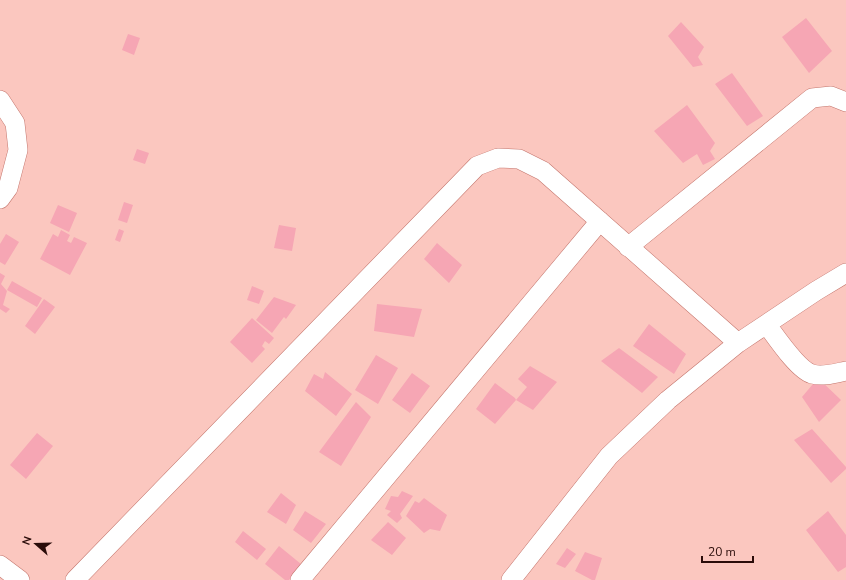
<svg xmlns="http://www.w3.org/2000/svg" width="846" height="580" font-family="'Nunito Sans',sans-serif">
<rect width="100%" height="100%" fill="#fbc7bf"/>
<!-- building -->
<path fill="#f6a6b4" d="M 806,18 L 832,51 L 809,73 L 782,37 Z
M 681,22 L 704,47 L 698,57 L 703,65 L 693,67 L 668,36 Z
M 128,34 L 140,38 L 134,55 L 122,50 Z
M 732,73 L 763,116 L 747,126 L 715,84 Z
M 687,105 L 715,143 L 710,151 L 715,159 L 703,165 L 697,154 L 683,163 L 654,131 Z
M 137,149 L 149,153 L 145,164 L 133,160 Z
M 124,202 L 133,205 L 127,223 L 118,220 Z
M 58,205 L 77,213 L 69,232 L 50,223 Z
M 279,225 L 296,228 L 292,251 L 274,248 Z
M 119,229 L 124,231 L 120,242 L 115,240 Z
M 61,230 L 70,235 L 67,241 L 71,243 L 74,237 L 87,243 L 70,275 L 40,259 L 53,234 L 58,237 Z
M 6,234 L 19,242 L 5,265 L 0,262 L 0,244 Z
M 437,243 L 462,265 L 449,283 L 424,259 Z
M 0,273 L 5,276 L 1,284 L 7,291 L 3,305 L 10,309 L 6,313 L 0,309 Z
M 12,281 L 42,298 L 37,307 L 7,290 Z
M 252,286 L 264,291 L 259,304 L 247,300 Z
M 274,297 L 296,305 L 286,319 L 284,317 L 272,333 L 256,320 Z
M 44,299 L 55,307 L 35,334 L 25,326 Z
M 377,304 L 422,309 L 414,337 L 374,331 Z
M 252,318 L 274,338 L 269,344 L 265,341 L 262,346 L 265,349 L 252,363 L 230,342 Z
M 649,324 L 686,354 L 674,374 L 633,346 Z
M 619,348 L 658,377 L 642,393 L 601,361 Z
M 376,355 L 398,368 L 378,404 L 355,390 Z
M 530,366 L 557,382 L 533,410 L 516,400 L 527,387 L 518,379 Z
M 325,372 L 352,394 L 336,416 L 305,391 L 314,374 L 323,379 Z
M 412,373 L 430,386 L 410,413 L 392,400 Z
M 818,378 L 841,400 L 819,422 L 802,397 Z
M 495,383 L 515,398 L 516,400 L 495,424 L 476,409 Z
M 356,402 L 371,417 L 341,466 L 319,452 Z
M 812,429 L 846,467 L 846,469 L 831,483 L 794,440 Z
M 37,433 L 53,446 L 26,479 L 10,465 Z
M 402,491 L 413,496 L 400,514 L 402,518 L 397,523 L 387,515 L 391,511 L 385,509 L 391,496 L 398,497 Z
M 281,493 L 296,505 L 286,524 L 267,512 Z
M 424,498 L 447,515 L 440,531 L 430,529 L 424,533 L 406,516 L 415,501 L 419,503 Z
M 305,511 L 326,524 L 311,543 L 293,530 Z
M 828,511 L 846,535 L 846,567 L 838,572 L 806,530 Z
M 388,522 L 406,538 L 392,555 L 371,540 Z
M 243,531 L 266,549 L 257,560 L 235,542 Z
M 279,546 L 301,564 L 289,580 L 285,580 L 265,564 Z
M 567,548 L 576,554 L 565,568 L 556,564 Z
M 585,552 L 602,558 L 595,580 L 592,580 L 575,571 Z"/>
<g fill="none" stroke-linecap="round" stroke-linejoin="round">
<!-- street casing -->
<g stroke="#c4756c" stroke-width="20">
<path id="street" d="M 0,100 L 15,123 L 18,150 L 8,188 L 0,199
M 628,247 L 812,98 L 831,96 L 846,102
M 767,325 C 776,337 798,370 812,374 C 823,377 836,373 846,371
M 0,565 L 20,580
M 75,580 L 477,166 L 498,158 L 519,159 L 543,171 L 738,343
M 300,580 L 600,221
M 511,580 L 609,456 L 668,400 L 738,343 L 816,291 L 846,273"/>
</g>
<!-- street -->
<use href="#street" stroke="#fff" stroke-width="19"/>
</g>
<!-- north arrow -->
<g transform="translate(36 544) rotate(290)" stroke="#fbc7bf" stroke-width="3" paint-order="stroke">
<path d="M0-3L7 15L0 10L-7 15Z" fill="#2a0c09"/>
<text y="-6" font-size="11" font-weight="bold" text-anchor="middle" fill="#2a0c09">N</text>
</g>
<!-- scale -->
<path d="M702 556v6h51v-6" fill="none" stroke="#2a0c09" stroke-width="2"/>
<text x="708" y="556" font-size="12" fill="#2a0c09" stroke="#fbc7bf" stroke-width="3" paint-order="stroke">20 m</text>
</svg>
